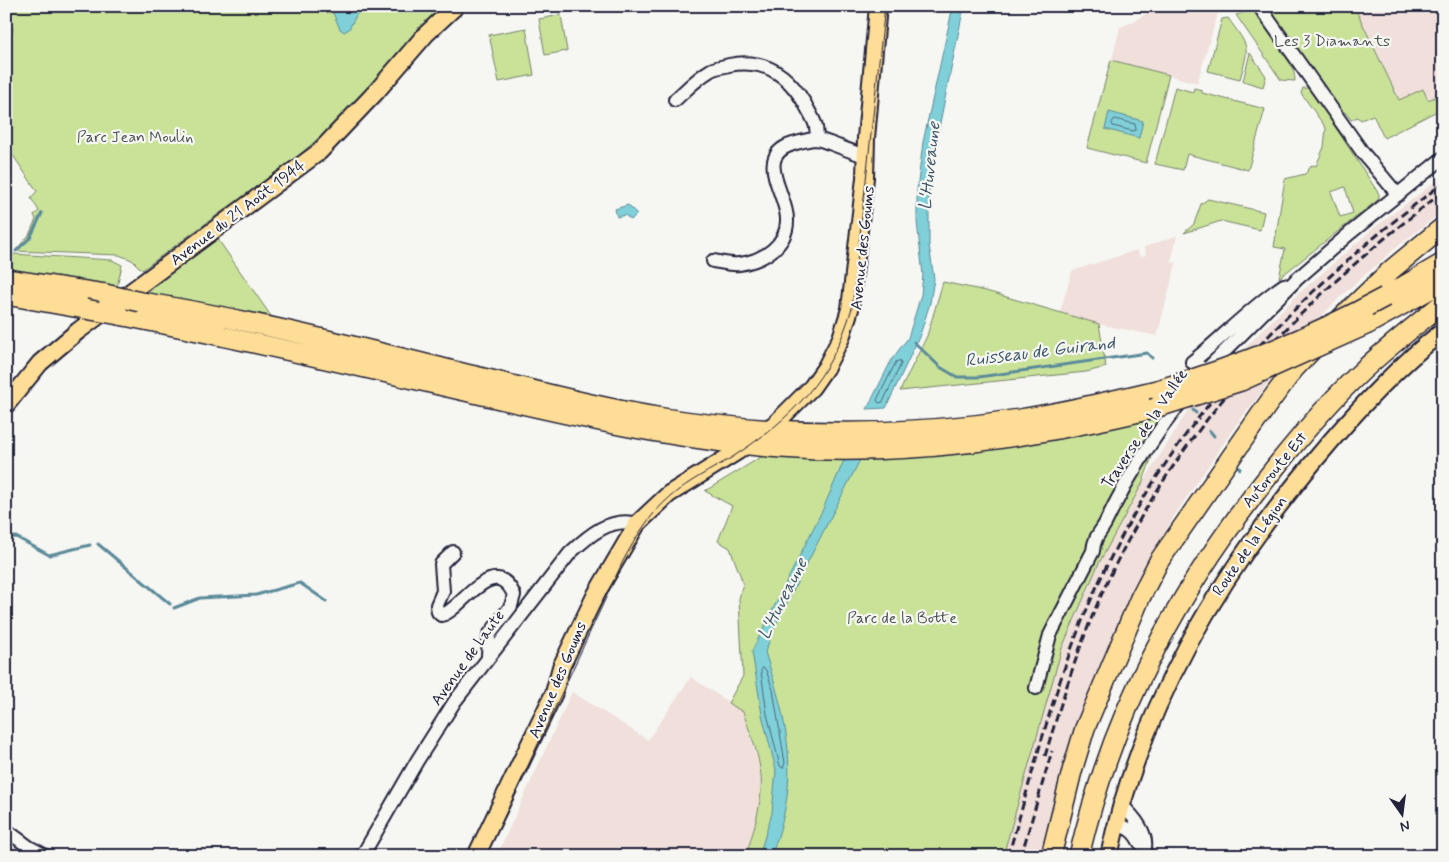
<svg xmlns="http://www.w3.org/2000/svg" width="1449" height="862" font-family="Mynerve,sans-serif">
<rect width="100%" height="100%" fill="#f6f6f2"/>
<filter id="ink" filterUnits="userSpaceOnUse"><feTurbulence type="fractalNoise" baseFrequency=".02" numOctaves="2"/><feDisplacementMap in="SourceGraphic" scale="10" xChannelSelector="R" yChannelSelector="G"/><feConvolveMatrix kernelMatrix="1 2 1 2 8 2 1 2 1" color-interpolation-filters="sRGB"/></filter>
<g filter="url(#ink)">
<!-- built -->
<path fill="#f0dfdb" d="M 1164,6 L 1220,6 L 1197,83 L 1112,60 L 1120,27 L 1133,22 L 1153,9 L 1159,10 Z
M 1354,6 L 1443,6 L 1443,93 L 1429,100 L 1423,89 L 1399,100 Z
M 1443,176 L 1443,211 L 1398,246 L 1341,296 L 1315,323 L 1236,357 L 1297,295 L 1375,227 Z
M 1177,236 L 1171,262 L 1176,263 L 1157,336 L 1099,324 L 1060,312 L 1072,271 L 1137,250 L 1140,257 L 1146,255 L 1144,247 Z
M 1277,372 L 1236,425 L 1174,516 L 1127,604 L 1095,677 L 1059,783 L 1042,856 L 1003,856 L 1062,648 L 1098,565 L 1142,484 L 1192,404 Z
M 691,677 L 743,712 L 760,768 L 761,783 L 759,809 L 746,856 L 497,855 L 572,692 L 648,740 Z"/>
<!-- green -->
<path fill="#c9e298" stroke="#76826a" fill-rule="evenodd" d="M 6,6 L 444,6 L 423,27 L 353,108 L 298,156 L 142,270 L 132,260 L 119,255 L 15,251 L 29,235 L 36,219 L 34,215 L 39,211 L 31,198 L 37,191 L 6,145 L 6,62 L 13,28 L 6,26 Z
M 1273,6 L 1354,6 L 1399,100 L 1423,89 L 1428,100 L 1435,97 L 1441,109 L 1384,138 L 1373,115 L 1361,120 L 1357,117 L 1351,120 L 1345,112 L 1339,113 L 1269,10 Z
M 1252,10 L 1258,14 C 1272,34 1294,56 1295,81 L 1281,80 L 1236,15 Z
M 561,15 L 567,51 L 545,55 L 539,19 Z
M 1228,18 C 1249,48 1250,44 1240,79 L 1208,71 L 1222,19 Z
M 526,28 L 534,75 L 499,82 L 489,35 Z
M 1250,53 L 1266,76 L 1263,87 L 1243,81 Z
M 1111,60 L 1169,75 L 1146,163 L 1087,148 Z
M 1175,87 L 1193,92 L 1194,88 L 1202,90 L 1202,93 L 1265,109 L 1248,170 L 1187,154 L 1183,170 L 1155,164 Z
M 1303,88 L 1310,88 L 1379,194 L 1379,199 L 1279,278 L 1285,249 L 1274,247 L 1285,179 L 1305,174 L 1312,165 L 1316,166 L 1324,147 L 1326,128 L 1301,93 ZM 1345,187 L 1353,213 L 1340,217 L 1331,192 Z
M 1208,199 L 1264,212 L 1260,230 L 1221,221 L 1184,233 L 1194,224 L 1201,204 Z
M 217,238 L 273,319 L 146,295 L 170,271 Z
M 12,254 L 112,260 L 122,265 L 117,287 L 6,269 L 6,260 Z
M 943,282 L 986,291 L 1099,324 L 1106,367 L 1086,372 L 900,391 L 927,336 Z
M 1168,413 L 1142,484 L 1098,565 L 1062,648 L 1003,856 L 746,856 C 754,828 765,797 760,768 C 757,749 749,730 743,712 L 728,703 L 743,676 L 739,599 L 743,583 L 730,548 L 718,541 L 732,506 L 705,491 L 766,454 L 862,460 L 961,451 L 1054,440 Z"/>
<!-- water -->
<path fill="#80d0d9" stroke="#5a8a9a" d="M 330,6 L 361,6 L 349,29 L 344,32 L 340,29 Z
M 953,6 L 964,6 L 929,176 L 929,245 L 934,279 L 930,303 L 920,335 L 886,408 L 867,409 L 892,359 L 908,338 L 921,295 L 923,275 L 917,222 L 917,190 L 923,142 Z
M 1109,112 L 1143,121 L 1139,138 L 1105,129 Z
M 628,205 L 637,214 L 631,220 L 625,215 L 617,217 L 615,209 Z
M 845,458 L 861,458 L 778,620 L 765,652 C 789,728 801,779 771,856 L 759,856 L 772,813 L 776,770 L 762,715 L 752,651 L 823,509 Z"/>
<g fill="none" stroke-linecap="round" stroke-linejoin="round">
<!-- shore -->
<path stroke="#48687a" stroke-width="1" d="M 1115,119 L 1135,124 L 1136,130 L 1133,131 L 1113,126 L 1112,123 Z
M 900,361 L 901,364 L 883,402 L 879,403 L 877,400 L 896,362 Z
M 763,668 L 766,670 L 773,690 L 785,763 L 783,768 L 780,766 L 767,714 L 761,671 Z"/>
<!-- stream -->
<path stroke="#5a8a9a" stroke-width="3" d="M 298,6 L 314,6
M 16,251 L 30,238 L 42,213
M 914,342 L 940,367 L 957,377 L 979,377 L 1147,353 L 1152,358
M 1193,410 L 1196,413
M 1210,431 L 1214,436
M 1235,462 L 1240,469
M 6,538 L 16,537 L 49,555 L 90,545
M 98,544 L 170,604
M 174,608 L 200,598 L 256,595 L 300,583 L 326,601"/>
<!-- minor casing -->
<g stroke="#22223b" stroke-width="16">
<path id="minor" d="M 1259,6 L 1363,153 L 1398,195
M 675,100 C 687,89 697,78 711,70 C 716,67 723,67 729,65 C 764,58 788,74 805,104 C 811,116 819,125 816,139
M 713,261 C 721,262 731,265 739,264 C 763,261 788,245 787,219 C 787,194 753,156 793,144 C 800,142 809,139 816,139 C 825,140 853,153 866,156
M 1205,370 L 1192,362 C 1223,337 1251,307 1284,285
M 1203,373 L 1297,279 L 1350,233 L 1443,158
M 453,552 L 441,564 L 443,591 L 437,605 L 438,612 L 441,615 C 459,613 494,550 514,595 L 511,606 L 489,635 L 488,656
M 1036,688 L 1050,635 L 1093,551 C 1094,538 1099,534 1105,524 C 1126,480 1153,437 1183,399
M 1120,804 C 1133,815 1153,837 1142,856
M 1115,825 C 1128,827 1134,831 1140,843
M 6,830 L 29,847 L 46,856
M 362,856 L 417,761 L 455,701 L 570,553 C 588,536 611,516 637,524"/>
</g>
<!-- major casing -->
<g stroke="#22223b" stroke-width="20">
<path id="major" d="M 6,405 L 40,363 L 78,331 L 319,152 L 376,92 L 426,34 L 456,6
M 476,856 L 554,693 L 561,667 L 596,594 L 637,524 L 669,494 L 738,451 L 776,423 L 812,387 L 826,367 L 841,338 L 850,309 L 865,178 L 866,138 L 878,6
M 1109,856 C 1141,706 1218,577 1315,460 C 1353,414 1395,368 1443,331"/>
</g>
<!-- highway casing -->
<g stroke="#22223b" stroke-width="22">
<path id="highway" d="M 6,279 L 105,294
M 6,295 L 85,309
M 1385,297 L 1443,263
M 141,302 C 254,320 364,349 475,376 C 537,391 600,408 663,418 C 780,436 903,437 1020,419 C 1066,412 1111,401 1157,390
M 119,315 C 226,336 332,360 439,385 C 552,411 664,439 781,448 C 908,457 1029,438 1152,409
M 1341,318 L 1391,270 L 1443,227
M 1368,324 L 1443,282
M 1051,856 L 1072,771 L 1085,728 L 1140,598 L 1159,561 L 1268,404 L 1294,369 L 1314,348
M 1079,856 C 1114,706 1182,583 1278,464 C 1303,433 1330,401 1359,374 C 1385,349 1415,326 1443,303"/>
</g>
<!-- minor -->
<use href="#minor" stroke="#f6f6f2" stroke-width="12"/>
<!-- major -->
<use href="#major" stroke="#fedd96" stroke-width="16"/>
<!-- highway -->
<use href="#highway" stroke="#fedd96" stroke-width="19"/>
<!-- tram -->
<path stroke="#22223b" stroke-width="1" d="M 486,856 L 623,561 C 636,537 649,515 670,497 C 688,481 711,470 731,458 C 793,418 831,379 852,308 L 885,6"/>
<!-- rail -->
<path stroke="#22223b" stroke-width="3" stroke-dasharray="8 4" stroke-linecap="butt" d="M 1045,756 C 1063,696 1082,635 1109,578 C 1184,420 1305,297 1443,192
M 1008,856 C 1030,783 1048,710 1075,639 C 1149,444 1279,307 1443,183
M 1021,856 L 1052,751"/>
<!-- highway-bridge casing -->
<g stroke="#22223b" stroke-width="22" stroke-linecap="butt">
<path id="highway-bridge" d="M 105,294 L 141,302
M 85,309 L 119,315
M 1157,390 C 1237,367 1312,337 1385,297
M 1152,409 L 1241,381 L 1368,324"/>
</g>
<!-- highway-bridge -->
<use href="#highway-bridge" stroke="#fedd96" stroke-width="19"/>
</g>
</g>
<g text-anchor="middle" dominant-baseline="central" stroke-width="4.5" stroke-linejoin="round" paint-order="stroke">
<!-- park labels -->
<g font-size="16" fill="#4c5252" stroke="#f6f6f2">
<text x="1332" y="41">Les 3 Diamants</text>
<text x="135" y="137">Parc Jean Moulin</text>
<text x="902" y="618">Parc de la Botte</text>
</g>
<!-- street labels -->
<g font-size="16" fill="#22223b" stroke="#f6f6f2">
<text transform="translate(238 213) rotate(-37)">Avenue du 21 Août 1944</text>
<text transform="translate(863 248) rotate(-84)">Avenue des Goums</text>
<text transform="translate(1145 429) rotate(-56)">Traverse de la Vallée</text>
<text transform="translate(1275 470) rotate(-51)">Autoroute Est</text>
<text transform="translate(1250 546) rotate(-55)">Route de la Légion</text>
<text transform="translate(468 658) rotate(-54)">Avenue de Laute</text>
<text transform="translate(558 680) rotate(-67)">Avenue des Goums</text>
</g>
<!-- water labels -->
<g font-size="18" font-style="italic" fill="#3e566a" stroke="#f6f6f2">
<text transform="translate(930 166) rotate(-84)">L'Huveaune</text>
<text transform="translate(1040 352) rotate(-7)">Ruisseau de Guirand</text>
<text transform="translate(783 599) rotate(-63)">L'Huveaune</text>
</g>
</g>
<!-- margin -->
<rect width="1449" height="862" fill="none" stroke="#f6f6f2" stroke-width="25"/>
<rect x="12" y="12" width="1424" height="837" fill="none" stroke="#22223b" stroke-width="2" filter="url(#ink)"/>
<!-- north arrow -->
<g transform="translate(1402 814) rotate(166)" stroke="#f6f6f2" stroke-width="4" paint-order="stroke">
<path d="M0-4L9 19L0 12L-9 19Z" fill="#22223b"/>
<text y="-8" font-size="14" font-weight="bold" text-anchor="middle" fill="#22223b">N</text>
</g>
</svg>
